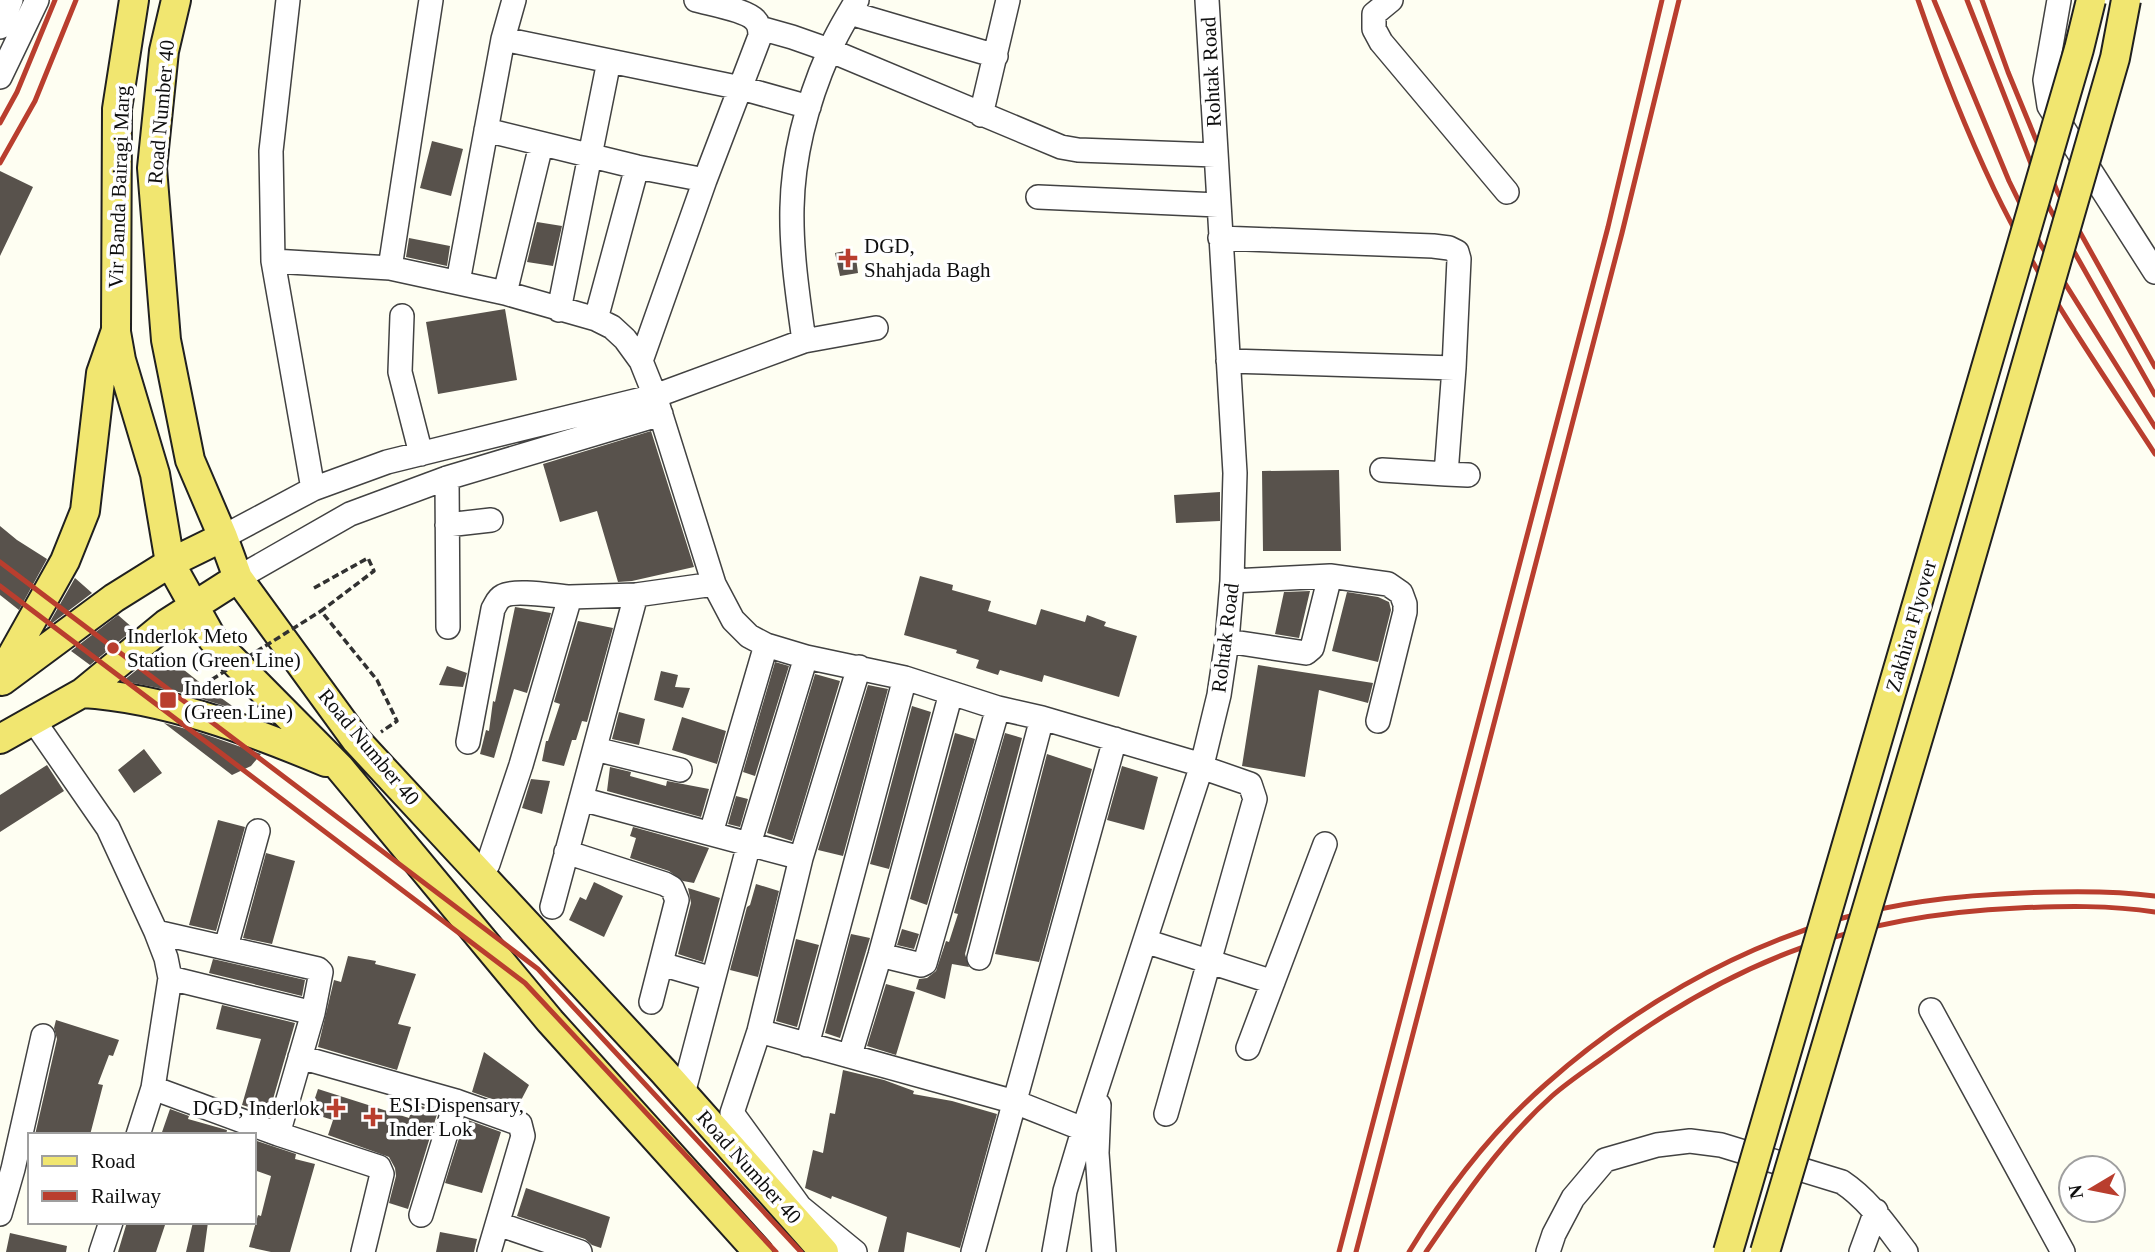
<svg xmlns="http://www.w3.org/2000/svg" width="2155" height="1252" font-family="'Times New Roman',serif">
<rect width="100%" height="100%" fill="#fefef2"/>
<!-- building -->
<path fill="#58524c" d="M 432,141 L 463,149 L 451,196 L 420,188 Z
M 0,171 L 33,187 L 0,256 Z
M 537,222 L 562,226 L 553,266 L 527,262 Z
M 409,238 L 450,246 L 447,266 L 406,257 Z
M 850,250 L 852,258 L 856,258 L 858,273 L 840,276 L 835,253 Z
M 505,309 L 517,380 L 438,394 L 426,322 Z
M 651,431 L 694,567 L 632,581 L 618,582 L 597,511 L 560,522 L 543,464 Z
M 1339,470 L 1341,551 L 1263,551 L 1262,471 Z
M 1220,492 L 1220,521 L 1176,523 L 1174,495 Z
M 0,526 L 17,540 L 47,559 L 19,610 L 0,595 Z
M 920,576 L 953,585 L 952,590 L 991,601 L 988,611 L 1036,625 L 1041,609 L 1085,622 L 1087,615 L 1106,622 L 1104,626 L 1137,636 L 1119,697 L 1044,675 L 1042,682 L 1000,670 L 998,675 L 976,668 L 979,660 L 956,653 L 957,650 L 904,635 Z
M 75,578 L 92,593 L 47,627 Z
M 1310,591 L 1299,638 L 1275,634 L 1284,592 Z
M 1347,592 L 1378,597 L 1389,602 L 1391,610 L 1378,662 L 1332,651 Z
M 515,607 L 551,613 L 527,693 L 514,689 L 494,758 L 480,754 L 486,730 L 489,731 L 493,701 L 495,702 Z
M 118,615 L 134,629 L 90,665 L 71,651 Z
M 578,621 L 613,628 L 587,722 L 582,721 L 576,740 L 572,740 L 564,766 L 542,761 L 546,741 L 548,741 L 560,704 L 554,702 Z
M 160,651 L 203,685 L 238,710 L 179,692 L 123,681 Z
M 775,662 L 789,666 L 755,776 L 743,772 Z
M 1258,665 L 1373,683 L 1368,703 L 1319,690 L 1305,777 L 1242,766 Z
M 447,666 L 467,673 L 463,687 L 439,685 Z
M 661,671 L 678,675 L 675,687 L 690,688 L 683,708 L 654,700 Z
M 815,674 L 840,681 L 792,841 L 767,833 Z
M 868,685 L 888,689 L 843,856 L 818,850 Z
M 912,706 L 931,712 L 889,869 L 870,864 Z
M 619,712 L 645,719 L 639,745 L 612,739 Z
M 682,717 L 726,731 L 717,764 L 672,750 Z
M 164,723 L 201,733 L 261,754 L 251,766 L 232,775 Z
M 955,733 L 975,739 L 927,905 L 910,899 Z
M 1005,733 L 1022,738 L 965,954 L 969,967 L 952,964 L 945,999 L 916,989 L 919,979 L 927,978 L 936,971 L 946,941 L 949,942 L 958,914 L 954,913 Z
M 144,749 L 162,773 L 134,793 L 118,770 Z
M 1047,754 L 1092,769 L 1039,962 L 995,954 Z
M 47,765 L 64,791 L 0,832 L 0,795 Z
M 1122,766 L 1158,777 L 1144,830 L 1107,820 Z
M 610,767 L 631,772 L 630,776 L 666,786 L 667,781 L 709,789 L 701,817 L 607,791 Z
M 531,779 L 550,781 L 542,814 L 522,808 Z
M 736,796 L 748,799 L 740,827 L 728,824 Z
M 218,820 L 245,827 L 216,931 L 189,925 Z
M 633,827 L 709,848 L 694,883 L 683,881 L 669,871 L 630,858 L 636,838 L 630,836 Z
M 266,853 L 295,861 L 272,944 L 243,938 Z
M 594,882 L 623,896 L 604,937 L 569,920 L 580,897 L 586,900 Z
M 756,884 L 779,891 L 758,977 L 730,970 L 747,907 L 750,905 Z
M 688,888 L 720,898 L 703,962 L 678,954 L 691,903 Z
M 902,929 L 919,934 L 914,949 L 897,945 Z
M 851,934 L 870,938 L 840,1038 L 825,1033 Z
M 796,939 L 819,945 L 797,1027 L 776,1021 Z
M 348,956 L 376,961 L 375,964 L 416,974 L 398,1024 L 411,1027 L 397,1070 L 318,1047 L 334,980 L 341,982 Z
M 213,959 L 305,980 L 302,996 L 209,973 Z
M 886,984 L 915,992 L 896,1055 L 867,1046 Z
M 222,1005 L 295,1023 L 269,1113 L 242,1105 L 261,1039 L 216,1029 Z
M 56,1020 L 119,1040 L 113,1056 L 109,1055 L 98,1084 L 103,1085 L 90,1135 L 35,1135 L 57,1039 L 54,1028 Z
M 484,1052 L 529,1085 L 517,1108 L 472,1092 Z
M 843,1070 L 884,1080 L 914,1091 L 913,1094 L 952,1101 L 997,1114 L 960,1248 L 907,1232 L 904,1252 L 878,1252 L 887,1217 L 832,1196 L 831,1199 L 805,1188 L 813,1150 L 823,1153 L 830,1113 L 835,1114 Z
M 318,1089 L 409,1118 L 414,1104 L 438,1111 L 408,1209 L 389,1203 L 396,1176 L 395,1168 L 389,1157 L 328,1135 L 333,1120 L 310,1113 Z
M 170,1109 L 189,1116 L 188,1119 L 227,1130 L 226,1135 L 161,1135 Z
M 465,1119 L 501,1132 L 482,1193 L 445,1183 Z
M 254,1140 L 296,1154 L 295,1159 L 315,1164 L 290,1252 L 271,1252 L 249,1247 L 258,1215 L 261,1216 L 271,1176 L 254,1170 Z
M 526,1188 L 610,1217 L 601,1248 L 592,1245 L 585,1239 L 517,1216 Z
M 127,1222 L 166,1222 L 156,1252 L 118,1252 Z
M 193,1222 L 208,1222 L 204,1252 L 186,1252 Z
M 440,1232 L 477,1239 L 474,1252 L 436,1252 Z
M 10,1233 L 67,1246 L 66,1252 L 6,1252 Z"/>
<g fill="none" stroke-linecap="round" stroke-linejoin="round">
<!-- minor casing -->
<g stroke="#424242" stroke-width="26">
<path id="minor" d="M 288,0 L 271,151 L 273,261 L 313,489
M 1391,0 L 1374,14 L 1374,29 L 1381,42 L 1507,192
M 2059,0 L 2045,80 L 2049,106 L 2155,272
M 850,13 L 996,56
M 0,27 L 11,0
M 760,28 L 792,37 L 829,50 L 1061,147 L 1078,150 L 1215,155
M 503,39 L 741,88 L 809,107
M 0,77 L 37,0
M 981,115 L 1008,0
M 486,130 L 637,167 L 705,180
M 1038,197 L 1218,205
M 1220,238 L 1433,246 L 1449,248 L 1457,252 L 1459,259 L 1454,368 L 1446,474 L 1468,475
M 273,261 L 390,268 L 505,293 L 596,319 L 612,327 L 625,339 L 641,361 L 655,396 L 714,584 L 733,620 L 749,636 L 766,645 L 806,657 L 905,678 L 998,708 L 1042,718 L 1202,765
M 390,268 L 431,0
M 458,282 L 503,39 L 514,0
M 505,293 L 541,145
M 559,310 L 609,61
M 402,316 L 400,372 L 421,454
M 596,319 L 637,167
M 804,341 C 798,297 791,252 792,208 C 793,155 808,100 829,52 C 836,34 847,17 857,0
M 641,361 L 705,180 L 760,36 C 760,31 759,24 755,20 C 746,10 710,4 696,0
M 1228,361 L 1454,368
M 1382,470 L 1446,474
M 447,478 L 448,627
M 447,525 L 491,520
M 223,537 L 313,489 L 387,462 L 655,396 L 804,341 L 876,328
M 238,578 L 350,514 L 447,478 L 661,414
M 1232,581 L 1330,576 L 1388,584 L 1401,593 L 1405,604 L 1405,612 L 1378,721
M 1227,641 L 1306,653 L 1312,648 L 1330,576
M 34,721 L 108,828 L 156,932 L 166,958 L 170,978 L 153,1088 L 138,1135
M 468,742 L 493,609 C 496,604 497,599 503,596 C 515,589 555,596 570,597
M 595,749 L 680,770
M 581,799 L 801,858
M 711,833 L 766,645
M 566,852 L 665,884 L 672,888 L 677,900 L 651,1002
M 488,864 L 521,765 L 570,597 L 636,595 L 714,584
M 552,907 L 636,595
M 156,932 L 318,969 L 321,972 L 313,1013 L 278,1134
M 1145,941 L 1273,982
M 226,947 L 258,831
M 880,955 L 921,965 L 925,963 L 998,708
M 979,958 L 1042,718
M 661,964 L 713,979
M 170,978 L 313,1013
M 1931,1010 L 2063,1252
M 759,1031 L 1015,1102 L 1083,1129
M 807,1045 L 905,678
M 1248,1048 L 1325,844
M 850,1055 L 880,955 L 951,693
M 300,1057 L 456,1101 L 520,1124 L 523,1136 L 489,1252
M 153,1088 L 278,1134 L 379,1167 L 382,1174 L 363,1252
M 683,1094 L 749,844 L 806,657
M 1099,1105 L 1097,1153 L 1104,1252
M 1166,1114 L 1255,799 L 1250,784 L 1201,767
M 0,1214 L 13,1169 L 43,1036
M 421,1215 L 456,1101
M 498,1224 L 580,1252
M 101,1252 L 111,1222
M 855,1252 L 800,1207 L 732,1113 L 759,1031 L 801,858 L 859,667
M 973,1252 L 1115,739
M 1054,1252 L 1065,1191 L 1083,1131 L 1202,765 L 1219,695 L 1227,641 L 1232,581 L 1235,473 L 1207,0
M 1548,1252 L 1554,1234 L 1573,1198 L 1605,1160 L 1657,1145 L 1690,1141 L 1721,1145 L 1842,1182 C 1869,1200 1886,1226 1906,1252
M 1861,1252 L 1876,1211"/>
</g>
<!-- major casing -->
<g stroke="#202020" stroke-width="32">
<path id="major" d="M 134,0 L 117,109 L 116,332 L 121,360 L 155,474 L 170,563 L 213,640 L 339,767 L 550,1021 L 758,1252
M 176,0 L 164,51 L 152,168 L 166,340 L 190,460 L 223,537 L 238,578 L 356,740 L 663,1071 L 824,1252
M 0,677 L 65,561 L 85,511 L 101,373 L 115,333
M 2,681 L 114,598 L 170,563 L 223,537
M 82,693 C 165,698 249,730 326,762
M 0,739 L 82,693 L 166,624 L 238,578"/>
</g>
<!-- path -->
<path stroke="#313131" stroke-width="3.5" stroke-dasharray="7 3.5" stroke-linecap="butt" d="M 314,588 L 368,558 L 374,571 L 321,611 L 377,680 L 397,721 L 381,732"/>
<!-- minor -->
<use href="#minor" stroke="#fff" stroke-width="23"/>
<!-- major -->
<use href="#major" stroke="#f1e670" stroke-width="28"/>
<!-- rail -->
<path stroke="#b93e2e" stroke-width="5" d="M 1918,0 C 1940,64 1965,128 1994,189 C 2038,281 2099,368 2155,454
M 1934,0 L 2009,181 L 2039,242 L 2155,427
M 1967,0 L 2046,202 L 2155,395
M 1982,0 L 2008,72 L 2057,191 L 2155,367
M 0,123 L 17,92 L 55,0
M 0,163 L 35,101 L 76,0
M 0,562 L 538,969 L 801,1252
M 0,586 L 525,983 L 776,1252
M 1339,1252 L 1608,227 L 1662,0
M 1356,1252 L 1622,233 L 1679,0
M 1409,1252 C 1446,1191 1492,1131 1546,1084 C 1629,1010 1732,950 1839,919 C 1899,902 1961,895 2023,893 C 2066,891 2111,890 2155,896
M 1426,1252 C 1464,1196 1502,1141 1552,1096 C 1569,1081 1589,1068 1607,1055 C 1737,959 1856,915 2018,908 C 2063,906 2110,905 2155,912"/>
<!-- major-bridge casing -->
<g stroke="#202020" stroke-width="32" stroke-linecap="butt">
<path id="major-bridge" d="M 1728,1252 L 2079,49 L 2091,0
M 1765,1252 L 1938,671 L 2115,58 L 2126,0"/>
</g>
<!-- path-bridge -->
<path stroke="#313131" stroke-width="3.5" stroke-dasharray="7 3.5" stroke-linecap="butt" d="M 203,685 L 321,611"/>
<!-- major-bridge -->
<use href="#major-bridge" stroke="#f1e670" stroke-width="28"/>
</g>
<!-- markers -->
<g fill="#b93e2e" stroke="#fff" stroke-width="2.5">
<path d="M844.5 247.5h7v7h7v7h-7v7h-7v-7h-7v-7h7z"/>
<circle cx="113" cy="648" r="7"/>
<rect x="159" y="691" width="18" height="18" rx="3.5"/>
<path d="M332.5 1097.5h7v7h7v7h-7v7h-7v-7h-7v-7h7z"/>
<path d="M369.5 1106.5h7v7h7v7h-7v7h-7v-7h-7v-7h7z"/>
</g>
<g text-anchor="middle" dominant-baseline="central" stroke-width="7" stroke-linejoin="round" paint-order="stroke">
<!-- street labels -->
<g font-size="21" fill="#0f0f0f" stroke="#fff">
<text transform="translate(1211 72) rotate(-93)">Rohtak Road</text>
<text transform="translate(161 112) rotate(-85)">Road Number 40</text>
<text transform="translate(119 187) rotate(-88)">Vir Banda Bairagi Marg</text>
<text transform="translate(1911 626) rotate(-74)">Zakhira Flyover</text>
<text transform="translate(1225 638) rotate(-83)">Rohtak Road</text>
<text transform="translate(369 747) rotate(50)">Road Number 40</text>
<text transform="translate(749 1167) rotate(48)">Road Number 40</text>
</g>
<!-- poi labels -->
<g font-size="21" fill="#0f0f0f" stroke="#fff" text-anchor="start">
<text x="864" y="246">DGD,<tspan x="864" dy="24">Shahjada Bagh</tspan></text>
<text x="127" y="636">Inderlok Meto<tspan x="127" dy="24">Station (Green Line)</tspan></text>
<text x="184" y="688">Inderlok<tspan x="184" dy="24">(Green Line)</tspan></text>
<text x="389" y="1105">ESI Dispensary,<tspan x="389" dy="24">Inder Lok</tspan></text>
<text x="320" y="1108" text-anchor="end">DGD, Inderlok</text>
</g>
</g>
<!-- legend -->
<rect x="28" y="1133" width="228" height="91" fill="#ffffff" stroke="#9f9f9f" stroke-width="2"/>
<rect x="42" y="1156" width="35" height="10" fill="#f1e670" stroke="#9f9f9f" stroke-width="2"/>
<text x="91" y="1168" font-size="21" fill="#0f0f0f">Road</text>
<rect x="42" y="1191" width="35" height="10" fill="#b93e2e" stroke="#9f9f9f" stroke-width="2"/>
<text x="91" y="1203" font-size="21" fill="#0f0f0f">Railway</text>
<!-- north arrow -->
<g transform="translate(2092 1189) rotate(260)"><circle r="33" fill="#ffffff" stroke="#9f9f9f" stroke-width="2"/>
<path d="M0-5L12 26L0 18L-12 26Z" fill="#b93e2e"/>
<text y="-10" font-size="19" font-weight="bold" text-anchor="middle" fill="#0f0f0f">N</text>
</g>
</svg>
